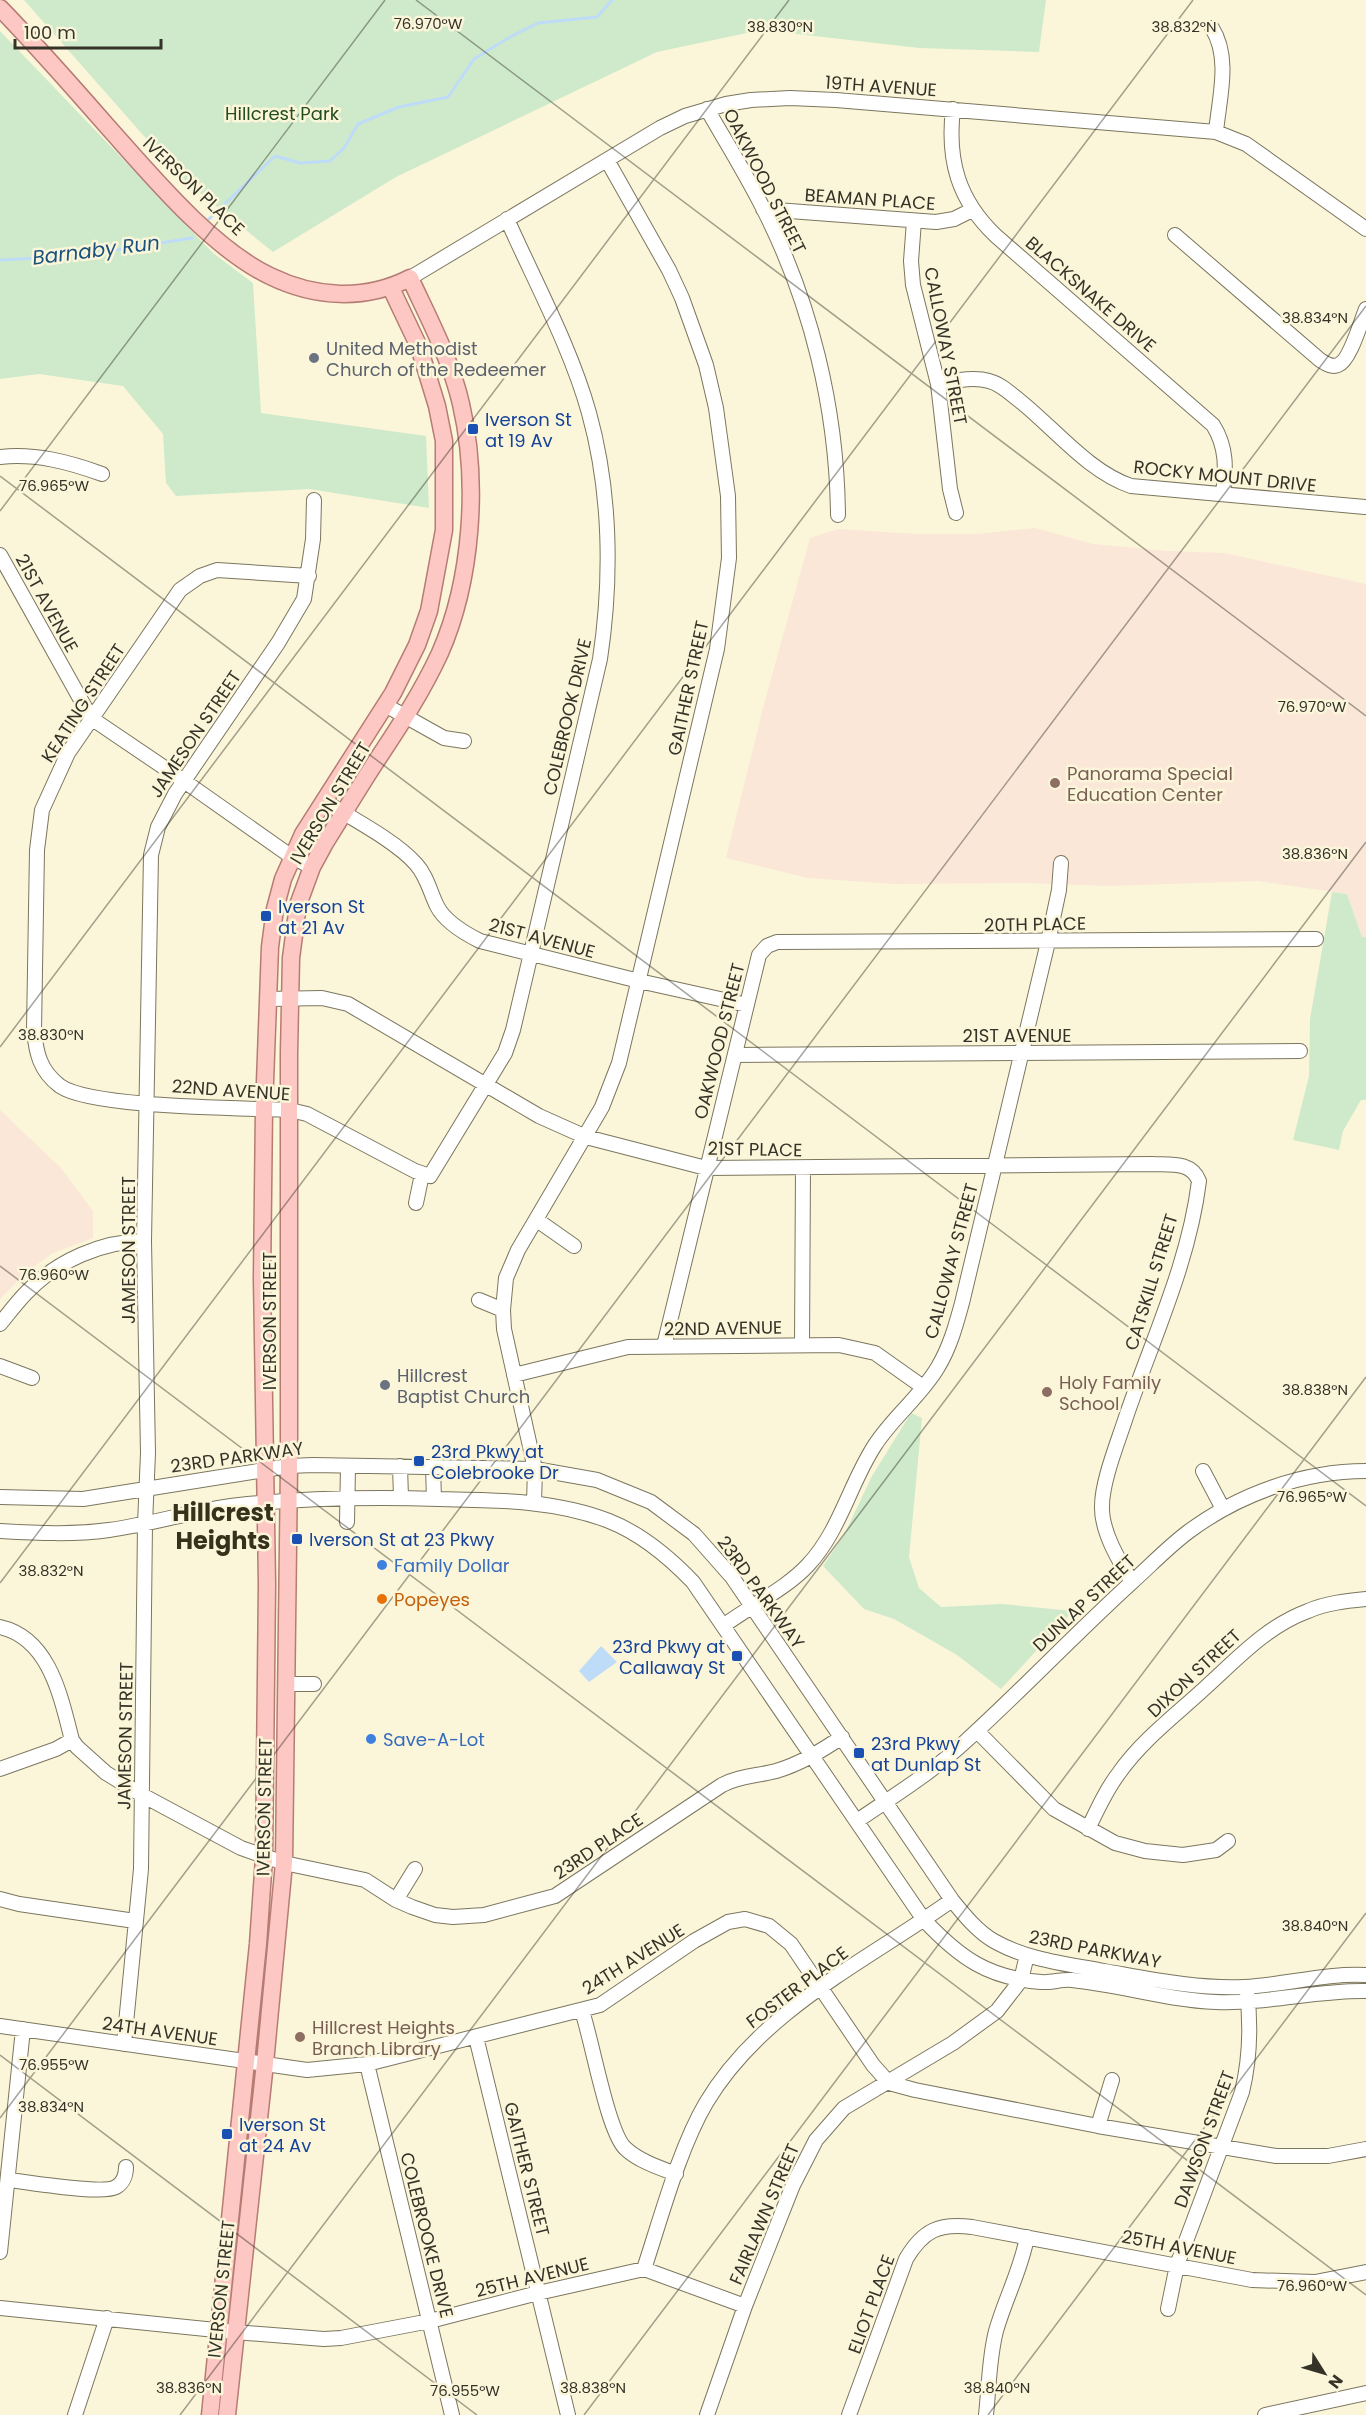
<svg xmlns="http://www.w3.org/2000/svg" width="1366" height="2415" font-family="Poppins,sans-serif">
<rect width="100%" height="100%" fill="#fbf6da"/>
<!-- education -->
<path fill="#fae7d7" d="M 1035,528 L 1093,544 L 1169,551 L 1224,553 L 1366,584 L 1366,937 L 1362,937 L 1347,894 L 1258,881 L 1110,886 L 1025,883 L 895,884 L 808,878 L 726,858 L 763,708 L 810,538 L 838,529 L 916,534 L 976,534 Z
M 0,1110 L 61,1168 L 93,1211 L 93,1238 L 51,1254 L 26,1273 L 0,1299 Z"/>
<!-- green -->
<path fill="#cfeacb" d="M 24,0 L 1046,0 L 1039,52 L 919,48 L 761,30 L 657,52 L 396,177 L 273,252 L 180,177 Z
M 0,31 L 213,253 L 253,283 L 261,413 L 426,436 L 429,508 L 309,489 L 176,496 L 166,483 L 163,434 L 123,386 L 39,374 L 0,379 Z
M 1332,892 L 1347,894 L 1362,937 L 1366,937 L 1366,1100 L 1361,1100 L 1343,1131 L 1339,1150 L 1293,1140 L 1309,1076 L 1310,1019 Z
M 911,1413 L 922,1418 L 909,1557 L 919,1588 L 941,1607 L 1002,1604 L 1073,1611 L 1001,1689 L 957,1655 L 894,1619 L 864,1609 L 823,1566 L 844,1535 L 872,1476 Z"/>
<!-- water -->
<path fill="#bedcf8" d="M 601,1646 L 617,1662 L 589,1682 L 579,1671 Z"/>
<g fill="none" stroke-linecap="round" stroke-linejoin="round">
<!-- stream -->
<path stroke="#bedcf8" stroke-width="3" d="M 209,219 L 275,156 L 300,163 L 330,161 L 344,148 L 358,124 L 399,107 L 448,97 L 474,59 L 510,37 L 538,23 L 597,17 L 612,0
M 0,260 L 78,256 L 192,238"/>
<!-- minor casing -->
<g stroke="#7b765e" stroke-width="16">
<path id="minor" d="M 1212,28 C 1231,58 1219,99 1216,132
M 707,109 C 726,142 746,174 763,208 C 811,302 837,409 838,515
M 953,109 C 947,160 958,200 996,236 L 1213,425 C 1227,447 1226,469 1223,494
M 763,209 L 936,222 L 954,219 L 972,210
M 914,221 L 911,261 L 913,285 L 938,384 L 950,489 L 956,513
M 1175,235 L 1320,360 C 1325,363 1331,368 1338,365 C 1350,361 1361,321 1366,309
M 410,278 L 660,128 L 685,116 L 726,104 L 751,100 L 790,98 L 836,100 L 1216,132 L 1246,144 L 1366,229
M 938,384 C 954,381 973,376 989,381 C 1001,384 1011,394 1020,401 C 1055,429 1089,472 1131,486 L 1365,507
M 0,457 C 35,453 69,462 102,474
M 0,555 L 91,718 L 184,781 L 292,857 L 312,867
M 309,576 L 217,570 L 200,576 L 180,590 L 68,753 L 42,810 L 37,850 L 34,1030 C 36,1053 40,1071 60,1086 C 91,1108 245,1108 290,1110 L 307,1114 L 415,1171 L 430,1176 L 505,1053 L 513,1030 L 600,659 C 612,579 611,492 589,413 C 571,348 535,282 507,219
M 385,705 L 444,738 L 464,741
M 324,801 C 351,818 396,841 416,864 C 427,876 430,892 437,906 C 445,922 464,933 480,941 L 639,981 L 747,1005
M 269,999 L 322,998 L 348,1004 L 539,1116 L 586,1137 L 706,1168 L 1152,1164 C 1170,1165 1191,1161 1199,1181 C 1189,1263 1152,1340 1126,1417 C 1118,1442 1102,1481 1102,1506 C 1101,1531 1119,1561 1132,1582
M 735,1055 L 1300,1051
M 416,1203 L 422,1174
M 537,1220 L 574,1246
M 479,1300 L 503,1310
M 0,1324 C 9,1313 17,1302 27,1292 C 57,1261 102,1241 144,1241
M 802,1345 L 803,1168
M 664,1346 L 759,955 L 767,946 L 777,942 L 1316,939
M 0,1366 L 32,1378
M 514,1375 L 628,1347 L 839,1345 L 875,1353 L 923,1387
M 400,1466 L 401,1498
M 433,1467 L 434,1499
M 1203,1471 L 1223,1509
M 0,1497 L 83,1499 L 289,1466 L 313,1465 L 535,1469 L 597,1480 L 651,1502 L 694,1534 L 732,1577 L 952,1900 C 964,1915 978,1932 994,1941 C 1027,1960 1067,1964 1104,1971 C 1150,1979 1196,1989 1244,1987 C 1285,1985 1325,1973 1366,1975
M 534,1503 L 535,1469 L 504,1329 L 503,1310 L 506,1278 L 518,1250 L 602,1107 L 619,1063 L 717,649 L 729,558 L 728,496 L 716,408 L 706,365 L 682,298 L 669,270 L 607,160
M 347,1522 L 348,1466
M 0,1531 C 36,1533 73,1535 109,1530 C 153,1524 195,1510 239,1505 C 305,1498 372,1497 439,1499 C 495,1500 556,1500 609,1521 C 642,1534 669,1557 693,1582 L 924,1920 C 960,1958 988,1978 1041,1982 C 1051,1983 1062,1979 1072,1980 C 1121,1985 1167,2000 1216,2002 C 1267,2004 1316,1990 1366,1991
M 723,1626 C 750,1606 787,1588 808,1565 C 840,1531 850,1483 875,1445 C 893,1417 921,1396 938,1367 C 950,1347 956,1325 962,1303 L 1048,942 L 1059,890 L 1061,863
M 0,1627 C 50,1638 61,1698 72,1740 L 77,1747 L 106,1773 L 142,1795 L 241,1848 L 284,1863 L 365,1880 L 396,1900 L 412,1907 L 435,1915 L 453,1917 L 484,1915 L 555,1896 L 722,1785 C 739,1776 757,1776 776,1771 C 800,1764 821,1751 842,1737
M 286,1684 L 314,1684
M 977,1731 L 1054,1809 L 1115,1843 L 1145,1851 L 1183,1855 L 1216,1850 L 1228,1841
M 0,1769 L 56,1749 L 72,1740
M 857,1821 C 895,1795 934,1771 967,1740 C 1023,1689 1075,1634 1131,1583 C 1150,1566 1168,1547 1188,1532 C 1239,1494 1303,1471 1366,1471
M 1088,1829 C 1097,1810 1106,1790 1119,1773 C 1142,1740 1177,1714 1206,1687 C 1238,1658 1267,1626 1308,1611 C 1326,1603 1346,1601 1366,1599
M 0,1899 L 19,1904 L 135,1921
M 396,1900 L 415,1869
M 582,2011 C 592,2040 608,2134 626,2149 C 639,2161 660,2168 676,2174
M 0,2026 L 307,2070 L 367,2064 L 600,2005 L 694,1941 L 728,1922 L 745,1919 L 769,1926 L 791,1944 L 873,2065 L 889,2083 L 915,2090 L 1098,2126 L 1276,2156 L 1328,2156 L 1366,2149
M 476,2037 L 568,2415
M 124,2044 L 141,1869 L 145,1524 L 148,1453 L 144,1241 L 151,855 L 158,827 L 175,794 L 278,643 L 304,599 L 313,539 L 314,500
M 367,2064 L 452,2415
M 1098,2126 L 1112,2080
M 8,2180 C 28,2182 102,2195 116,2187 C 123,2183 126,2175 126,2167
M 0,2252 L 23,2029
M 644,2269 C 661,2218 679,2149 706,2103 C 762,2009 867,1961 952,1900
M 0,2308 L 235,2332 L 324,2339 L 341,2338 L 430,2321 L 538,2293 L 644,2269 L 745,2306
M 1168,2309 L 1177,2265 L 1242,2092 C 1250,2059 1251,2026 1247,1992
M 75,2415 L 107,2318
M 707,2415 L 745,2306 L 793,2185 L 816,2140 L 844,2108 L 953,2043 L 997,2011 L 1021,1980 L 1027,1955
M 849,2415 L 906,2259 C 923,2230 939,2223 972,2227 L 1252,2280 L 1315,2282 L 1366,2272
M 986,2415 C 989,2387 989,2358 996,2331 C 1005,2299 1021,2270 1027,2237
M 1265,2415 L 1366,2393"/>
</g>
<!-- major casing -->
<g stroke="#b67c74" stroke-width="19">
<path id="major" d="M 0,8 C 37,46 72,86 107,126 C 150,174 211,248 270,276 C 315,298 365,301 410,278 C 429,319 451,360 461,404 C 479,482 472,580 440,653 C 422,692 399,727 375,763 C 358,789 342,816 325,843 L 312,867 L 298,905 L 291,958 L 289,1053 L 289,1466 L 284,1863 L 265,2063 L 227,2415
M 210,2415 L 258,1944 L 264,1858 L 267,1584 L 262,1278 L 264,1109 L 270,947 L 275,909 L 283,879 L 303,834 L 393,693 L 417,645 L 429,611 L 444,530 L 444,441 L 437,406 L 419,347 L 391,288"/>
</g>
<!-- minor -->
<use href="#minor" stroke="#fff" stroke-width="14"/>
<!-- major -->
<use href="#major" stroke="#fdc8c4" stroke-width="16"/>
</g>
<!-- ticks -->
<path fill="none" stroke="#353328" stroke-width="1.5" stroke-opacity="0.45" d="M 416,0 L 1366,716M 0,476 L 1366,1506M 0,511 L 385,0M 0,1047 L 789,0M 0,1266 L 1366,2295M 0,1583 L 1193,0M 0,2055 L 477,2415M 0,2118 L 1366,306M 180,2415 L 1366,842M 584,2415 L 1366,1377M 988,2415 L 1366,1913"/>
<!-- markers -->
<g fill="#6b7280" stroke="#fbf6da" stroke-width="2">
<circle cx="314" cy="358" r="6"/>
<circle cx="385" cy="1385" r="6"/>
</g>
<g fill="#1a4fb4" stroke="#fbf6da" stroke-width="2">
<rect x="467" y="423" width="12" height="12" rx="3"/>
<rect x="260" y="910" width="12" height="12" rx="3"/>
<rect x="413" y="1455" width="12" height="12" rx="3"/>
<rect x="291" y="1533" width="12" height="12" rx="3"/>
<rect x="731" y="1650" width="12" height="12" rx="3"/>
<rect x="853" y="1747" width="12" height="12" rx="3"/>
<rect x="221" y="2128" width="12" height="12" rx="3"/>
</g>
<g fill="#8d6e63" stroke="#fbf6da" stroke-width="2">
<circle cx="1055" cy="783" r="6"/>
<circle cx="1047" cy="1392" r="6"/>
<circle cx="300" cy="2037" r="6"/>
</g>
<g fill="#3f7fe0" stroke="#fbf6da" stroke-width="2">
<circle cx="382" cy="1565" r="6"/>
<circle cx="371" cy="1739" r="6"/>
</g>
<circle fill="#e8710a" stroke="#fbf6da" stroke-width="2" cx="382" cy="1599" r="6"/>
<g text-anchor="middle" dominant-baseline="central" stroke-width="5" stroke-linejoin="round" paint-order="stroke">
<!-- street labels -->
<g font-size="18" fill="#353328" stroke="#fbf6da">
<text transform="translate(881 86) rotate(4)">19TH AVENUE</text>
<text transform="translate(765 181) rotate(63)">OAKWOOD STREET</text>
<text transform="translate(194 186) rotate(44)">IVERSON PLACE</text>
<text transform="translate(870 199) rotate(4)">BEAMAN PLACE</text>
<text transform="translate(1091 294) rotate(41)">BLACKSNAKE DRIVE</text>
<text transform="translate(946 346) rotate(79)">CALLOWAY STREET</text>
<text transform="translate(1225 476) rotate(6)">ROCKY MOUNT DRIVE</text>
<text transform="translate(47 603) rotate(61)">21ST AVENUE</text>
<text transform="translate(688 688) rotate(-78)">GAITHER STREET</text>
<text transform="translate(83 703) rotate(-57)">KEATING STREET</text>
<text transform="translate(567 717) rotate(-77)">COLEBROOK DRIVE</text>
<text transform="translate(195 734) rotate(-56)">JAMESON STREET</text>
<text transform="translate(330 803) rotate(-59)">IVERSON STREET</text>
<text transform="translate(1035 924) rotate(-1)">20TH PLACE</text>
<text transform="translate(542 938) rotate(15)">21ST AVENUE</text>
<text x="1017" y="1035">21ST AVENUE</text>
<text transform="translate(719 1041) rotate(-76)">OAKWOOD STREET</text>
<text transform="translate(231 1090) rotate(4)">22ND AVENUE</text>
<text transform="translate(755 1149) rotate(1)">21ST PLACE</text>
<text transform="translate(128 1250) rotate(-90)">JAMESON STREET</text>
<text transform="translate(951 1261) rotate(-75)">CALLOWAY STREET</text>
<text transform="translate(1151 1282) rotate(-73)">CATSKILL STREET</text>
<text transform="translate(269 1321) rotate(-90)">IVERSON STREET</text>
<text transform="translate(723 1328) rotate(-1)">22ND AVENUE</text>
<text transform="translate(237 1457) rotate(-8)">23RD PARKWAY</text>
<text transform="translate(761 1592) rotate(54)">23RD PARKWAY</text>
<text transform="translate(1084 1603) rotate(-43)">DUNLAP STREET</text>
<text transform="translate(1194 1673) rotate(-43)">DIXON STREET</text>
<text transform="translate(125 1736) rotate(-89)">JAMESON STREET</text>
<text transform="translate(264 1807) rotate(-89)">IVERSON STREET</text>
<text transform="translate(598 1846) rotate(-34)">23RD PLACE</text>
<text transform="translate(1095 1949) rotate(11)">23RD PARKWAY</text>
<text transform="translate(633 1959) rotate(-32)">24TH AVENUE</text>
<text transform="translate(797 1987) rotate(-37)">FOSTER PLACE</text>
<text transform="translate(160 2031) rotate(8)">24TH AVENUE</text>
<text transform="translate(1204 2139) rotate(-70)">DAWSON STREET</text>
<text transform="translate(527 2169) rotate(76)">GAITHER STREET</text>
<text transform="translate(764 2214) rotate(-67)">FAIRLAWN STREET</text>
<text transform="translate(427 2235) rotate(76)">COLEBROOKE DRIVE</text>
<text transform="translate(1179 2247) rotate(11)">25TH AVENUE</text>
<text transform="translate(532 2277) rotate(-14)">25TH AVENUE</text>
<text transform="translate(221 2289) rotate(-84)">IVERSON STREET</text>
<text transform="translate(871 2304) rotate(-70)">ELIOT PLACE</text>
</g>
<!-- park labels -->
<g font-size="18" fill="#224e1d" stroke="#fbf6da">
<text x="282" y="113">Hillcrest Park</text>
</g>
<!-- worship labels -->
<g font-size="18" fill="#5b616d" stroke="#fbf6da" text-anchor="start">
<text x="326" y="348">United Methodist<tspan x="326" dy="21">Church of the Redeemer</tspan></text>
<text x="397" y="1375">Hillcrest<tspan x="397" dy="21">Baptist Church</tspan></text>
</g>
<!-- transit labels -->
<g font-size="18" fill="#164399" stroke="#fbf6da" text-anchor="start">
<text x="485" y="419">Iverson St<tspan x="485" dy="21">at 19 Av</tspan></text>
<text x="278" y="906">Iverson St<tspan x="278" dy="21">at 21 Av</tspan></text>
<text x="431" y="1451">23rd Pkwy at<tspan x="431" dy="21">Colebrooke Dr</tspan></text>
<text x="309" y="1539">Iverson St at 23 Pkwy</text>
<text x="725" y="1646" text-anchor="end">23rd Pkwy at<tspan x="725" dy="21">Callaway St</tspan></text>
<text x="871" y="1743">23rd Pkwy<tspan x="871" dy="21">at Dunlap St</tspan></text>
<text x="239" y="2124">Iverson St<tspan x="239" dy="21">at 24 Av</tspan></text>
</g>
<!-- education labels -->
<g font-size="18" fill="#785e54" stroke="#fbf6da" text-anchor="start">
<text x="1067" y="773">Panorama Special<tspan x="1067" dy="21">Education Center</tspan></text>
<text x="1059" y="1382">Holy Family<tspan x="1059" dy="21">School</tspan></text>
<text x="312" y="2027">Hillcrest Heights<tspan x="312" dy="21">Branch Library</tspan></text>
</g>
<!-- shop labels -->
<g font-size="18" fill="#366cbe" stroke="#fbf6da" text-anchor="start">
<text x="394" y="1565">Family Dollar</text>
<text x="383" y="1739">Save-A-Lot</text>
</g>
<!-- food labels -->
<g font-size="18" fill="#c56008" stroke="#fbf6da" text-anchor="start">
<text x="394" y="1599">Popeyes</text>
</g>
<!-- water labels -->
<g font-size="20" font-style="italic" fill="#1a517d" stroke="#fbf6da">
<text transform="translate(96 250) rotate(-7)">Barnaby Run</text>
</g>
<!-- district labels -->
<g font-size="24" font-weight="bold" fill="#36311b" stroke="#fbf6da">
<text x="223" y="1512">Hillcrest<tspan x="223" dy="28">Heights</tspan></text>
</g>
</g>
<g font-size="15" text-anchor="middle" fill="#353328" stroke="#fbf6da" stroke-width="5" stroke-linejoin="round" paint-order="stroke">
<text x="428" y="29">76.970°W</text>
<text x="780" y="32">38.830°N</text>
<text x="1184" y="32">38.832°N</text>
<text x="1315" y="323">38.834°N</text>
<text x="54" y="491">76.965°W</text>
<text x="1312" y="712">76.970°W</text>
<text x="1315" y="859">38.836°N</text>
<text x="51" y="1040">38.830°N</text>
<text x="54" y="1280">76.960°W</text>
<text x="1315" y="1395">38.838°N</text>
<text x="1312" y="1502">76.965°W</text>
<text x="51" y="1576">38.832°N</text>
<text x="1315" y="1931">38.840°N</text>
<text x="54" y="2070">76.955°W</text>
<text x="51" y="2112">38.834°N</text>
<text x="1312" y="2291">76.960°W</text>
<text x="189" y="2393">38.836°N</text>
<text x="593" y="2393">38.838°N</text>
<text x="997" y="2393">38.840°N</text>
<text x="465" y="2396">76.955°W</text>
</g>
<!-- north arrow -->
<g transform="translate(1324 2373) rotate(127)" stroke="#fbf6da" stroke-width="4.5" paint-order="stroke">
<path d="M0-4.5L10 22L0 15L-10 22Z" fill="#353328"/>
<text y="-9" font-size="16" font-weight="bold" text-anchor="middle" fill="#353328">N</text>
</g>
<!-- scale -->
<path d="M15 39v9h146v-9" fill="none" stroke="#353328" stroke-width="3"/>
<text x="24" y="39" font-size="18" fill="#353328" stroke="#fbf6da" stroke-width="4.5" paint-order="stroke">100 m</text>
</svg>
